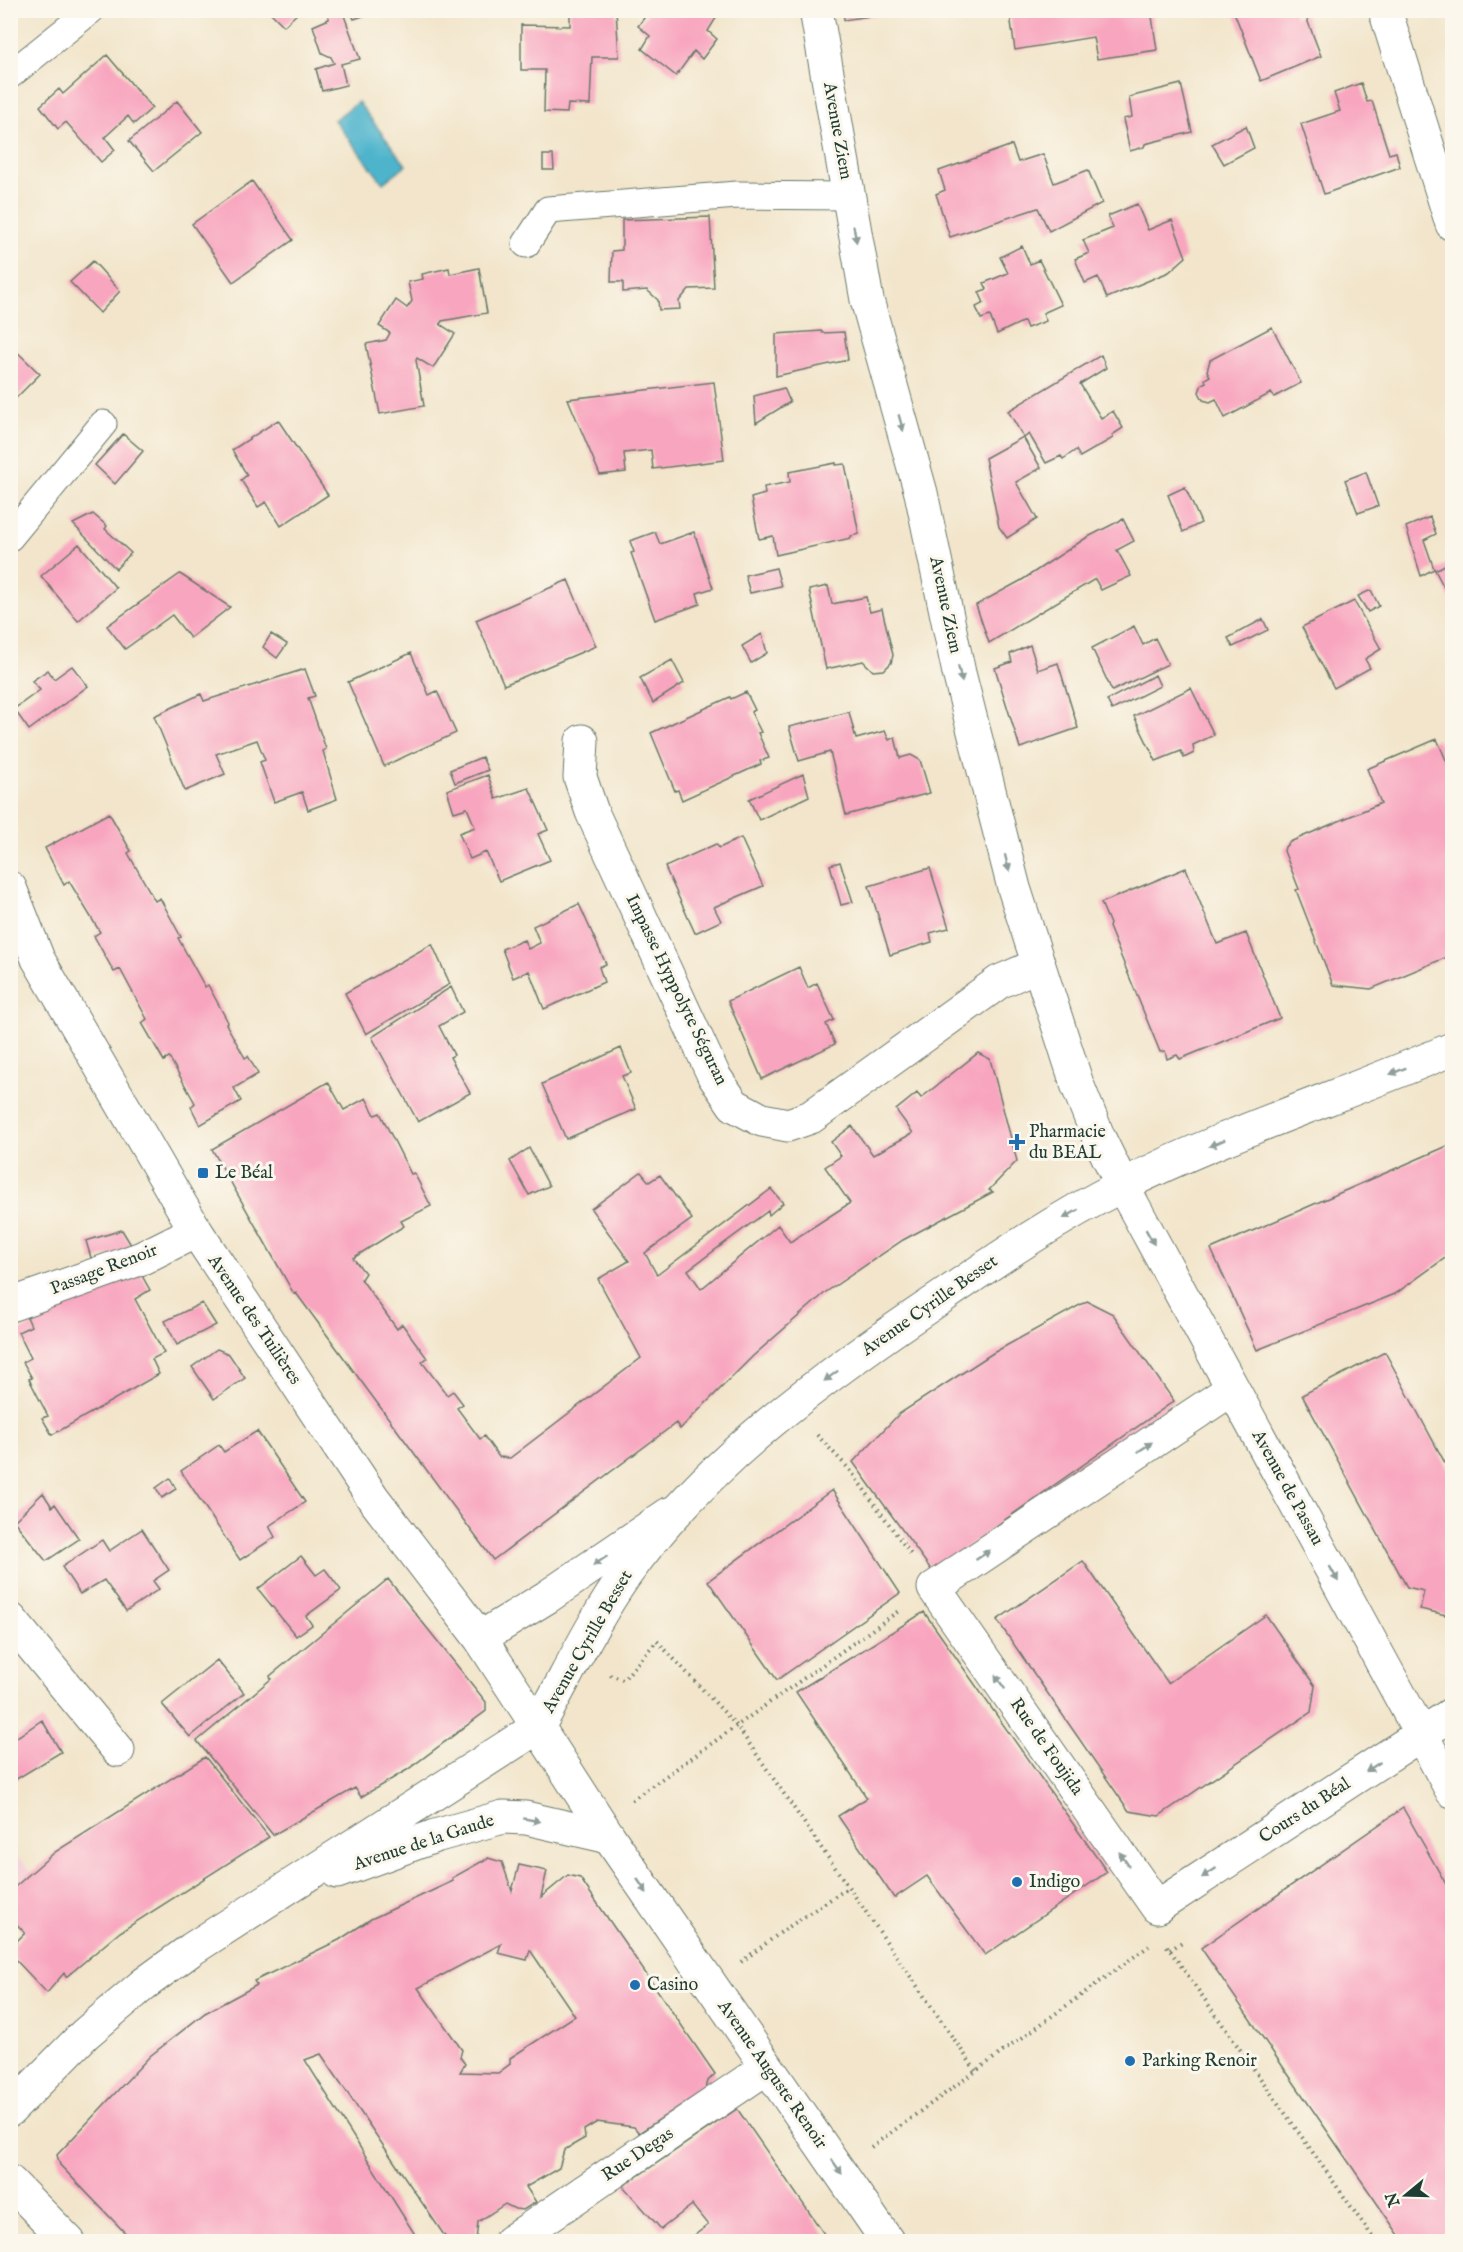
<svg xmlns="http://www.w3.org/2000/svg" width="1463" height="2252" font-family="'IM FELL English',serif">
<rect width="100%" height="100%" fill="#fbf7ec"/>
<filter id="ink" filterUnits="userSpaceOnUse"><feTurbulence type="fractalNoise" baseFrequency=".0167" numOctaves="2"/><feDisplacementMap in="SourceGraphic" scale="12" xChannelSelector="R" yChannelSelector="G"/><feConvolveMatrix kernelMatrix="1 2 1 2 8 2 1 2 1" color-interpolation-filters="sRGB"/></filter>
<filter id="wash" filterUnits="userSpaceOnUse"><feTurbulence type="fractalNoise" baseFrequency=".008" numOctaves="4" result="noise"/><feDisplacementMap in="SourceGraphic" scale="24" xChannelSelector="R" yChannelSelector="G"/><feGaussianBlur stdDeviation="1.35" result="paint"/><feColorMatrix in="noise" values="0 0 0 0 0 0 0 0 0 0 0 0 0 0 0 0 0 1.4 0 .05"/><feComposite in="paint" operator="in"/></filter>
<g filter="url(#wash)">
<rect width="100%" height="100%" fill="#f2e5cb"/>
<!-- built -->
<path fill="#f6cfd7" d="M 10,1850 L 51,1890 L 11,1925 L 10,1925 Z"/>
<!-- water -->
<path fill="#4db4cc" stroke="#367880" stroke-width="1.5" d="M 358,102 L 406,165 L 383,183 L 334,120 Z"/>
<g id="blocks">
<!-- building -->
<path fill="#f8a6bf" fill-rule="evenodd" d="M 268,10 L 301,10 L 284,26 Z
M 326,10 L 342,10 L 360,59 L 341,64 L 346,85 L 322,91 L 316,69 L 334,63 L 331,57 L 322,53 L 313,26 L 329,19 Z
M 350,10 L 378,10 L 378,11 L 354,19 Z
M 570,10 L 616,10 L 619,57 L 592,57 L 590,105 L 568,104 L 567,113 L 544,112 L 545,70 L 521,70 L 521,25 L 570,26 Z
M 650,10 L 721,10 L 708,31 L 717,39 L 702,59 L 694,51 L 676,76 L 642,49 L 650,36 L 638,26 Z
M 843,10 L 896,10 L 896,12 L 844,20 Z
M 1029,10 L 1151,10 L 1157,50 L 1097,59 L 1093,37 L 1015,50 L 1010,15 Z
M 1238,10 L 1265,10 L 1266,12 L 1271,10 L 1293,10 L 1295,17 L 1305,14 L 1321,56 L 1261,81 L 1234,12 Z
M 107,55 L 152,108 L 134,124 L 128,116 L 105,137 L 115,150 L 101,162 L 66,122 L 58,129 L 40,106 L 59,89 L 63,94 Z
M 1361,83 L 1367,102 L 1372,101 L 1389,154 L 1396,152 L 1400,167 L 1324,194 L 1301,124 L 1340,111 L 1334,93 Z
M 1181,84 L 1192,132 L 1145,144 L 1144,147 L 1130,151 L 1123,119 L 1132,117 L 1129,97 Z
M 177,101 L 202,132 L 154,171 L 129,141 Z
M 1246,126 L 1254,148 L 1224,164 L 1212,144 Z
M 1012,145 L 1018,162 L 1043,154 L 1054,183 L 1088,170 L 1102,203 L 1049,231 L 1038,208 L 950,237 L 936,194 L 945,190 L 939,171 Z
M 543,155 L 553,155 L 554,170 L 543,170 Z
M 252,181 L 293,240 L 233,282 L 192,224 Z
M 1137,204 L 1148,230 L 1172,220 L 1186,257 L 1169,272 L 1107,298 L 1098,277 L 1085,283 L 1075,259 L 1089,253 L 1083,240 L 1113,228 L 1108,216 Z
M 710,217 L 714,288 L 689,289 L 679,301 L 680,309 L 659,310 L 658,300 L 647,290 L 623,292 L 623,282 L 611,282 L 612,251 L 622,250 L 622,220 Z
M 1022,246 L 1030,264 L 1039,260 L 1061,305 L 1043,313 L 1046,321 L 1027,328 L 1024,321 L 997,334 L 990,316 L 981,319 L 976,307 L 984,303 L 979,292 L 987,289 L 984,283 L 1008,273 L 1000,257 Z
M 93,261 L 120,291 L 100,313 L 70,282 Z
M 449,268 L 450,274 L 479,268 L 487,313 L 442,321 L 440,324 L 455,334 L 433,368 L 417,358 L 416,360 L 424,406 L 380,414 L 366,344 L 386,340 L 390,333 L 379,326 L 396,300 L 407,308 L 412,301 L 408,282 L 423,279 L 422,274 Z
M 1272,327 L 1301,383 L 1274,397 L 1271,393 L 1225,418 L 1216,399 L 1210,402 L 1203,400 L 1199,392 L 1202,384 L 1206,382 L 1205,379 L 1210,376 L 1207,371 L 1210,360 Z
M 822,331 L 822,333 L 844,332 L 848,360 L 776,376 L 776,334 Z
M 10,345 L 40,374 L 10,404 Z
M 1101,355 L 1106,368 L 1080,384 L 1101,418 L 1113,411 L 1123,428 L 1112,435 L 1113,438 L 1080,457 L 1076,450 L 1063,459 L 1061,456 L 1046,463 L 1029,434 L 1024,438 L 1008,411 Z
M 714,382 L 724,460 L 653,469 L 651,450 L 624,453 L 626,472 L 600,475 L 568,399 Z
M 784,388 L 790,402 L 756,423 L 754,396 Z
M 278,420 L 328,495 L 281,526 L 266,502 L 258,507 L 241,480 L 247,475 L 232,450 Z
M 123,434 L 143,451 L 115,484 L 95,465 Z
M 1023,437 L 1041,468 L 1016,482 L 1037,519 L 1007,538 L 999,527 L 985,458 Z
M 836,463 L 836,465 L 845,464 L 859,534 L 851,536 L 851,538 L 776,555 L 773,536 L 759,539 L 751,498 L 765,494 L 764,487 L 790,482 L 789,472 Z
M 1366,472 L 1378,506 L 1358,513 L 1345,480 Z
M 1185,487 L 1201,523 L 1183,532 L 1168,495 Z
M 93,514 L 107,526 L 105,529 L 131,553 L 116,569 L 73,524 Z
M 1430,517 L 1436,534 L 1424,540 L 1434,569 L 1421,576 L 1406,527 Z
M 1123,519 L 1134,541 L 1117,550 L 1131,576 L 1101,590 L 1095,579 L 989,643 L 976,605 L 1022,580 L 1086,538 Z
M 655,532 L 660,544 L 694,532 L 713,588 L 697,593 L 700,604 L 655,620 L 631,553 L 634,552 L 630,541 Z
M 79,544 L 116,588 L 78,621 L 41,576 Z
M 1452,561 L 1452,603 L 1435,570 Z
M 776,568 L 781,586 L 750,593 L 745,575 Z
M 180,574 L 230,607 L 190,638 L 172,615 L 125,649 L 107,626 Z
M 568,580 L 596,646 L 504,685 L 476,620 Z
M 828,586 L 832,604 L 866,597 L 870,612 L 882,609 L 893,655 L 891,663 L 884,670 L 873,671 L 863,661 L 826,669 L 809,590 Z
M 1371,590 L 1379,606 L 1368,612 L 1358,596 Z
M 1354,601 L 1381,649 L 1365,659 L 1370,668 L 1334,688 L 1302,627 Z
M 1263,619 L 1268,630 L 1233,647 L 1228,638 Z
M 1134,626 L 1143,645 L 1155,638 L 1168,664 L 1112,691 L 1092,648 Z
M 271,634 L 287,644 L 277,658 L 263,647 Z
M 762,634 L 767,653 L 751,663 L 742,646 Z
M 1030,645 L 1038,670 L 1058,663 L 1078,728 L 1020,748 L 995,668 L 1012,662 L 1010,654 Z
M 411,653 L 429,695 L 437,691 L 456,733 L 384,766 L 348,682 Z
M 672,660 L 684,683 L 653,703 L 640,678 Z
M 72,666 L 88,686 L 29,730 L 14,709 L 40,690 L 32,681 L 48,670 L 54,679 Z
M 305,669 L 315,696 L 308,698 L 326,749 L 323,751 L 337,799 L 308,810 L 302,792 L 274,802 L 260,762 L 265,760 L 257,740 L 216,754 L 225,774 L 185,791 L 154,716 L 201,694 L 204,701 Z
M 1155,675 L 1160,686 L 1112,710 L 1107,700 Z
M 1191,688 L 1214,735 L 1193,745 L 1194,753 L 1184,758 L 1181,751 L 1156,761 L 1134,716 Z
M 746,692 L 755,710 L 751,712 L 761,732 L 758,733 L 769,758 L 760,761 L 761,764 L 682,800 L 678,790 L 675,791 L 651,733 L 730,697 L 731,699 Z
M 849,712 L 856,739 L 885,731 L 889,740 L 895,737 L 900,758 L 911,755 L 920,760 L 930,793 L 846,815 L 830,752 L 799,761 L 789,727 Z
M 1437,739 L 1452,774 L 1452,955 L 1371,989 L 1333,985 L 1296,890 L 1299,889 L 1284,851 L 1285,847 L 1290,842 L 1381,803 L 1367,769 Z
M 482,757 L 488,770 L 455,783 L 450,770 Z
M 803,774 L 809,796 L 759,820 L 749,799 Z
M 488,775 L 496,799 L 529,788 L 548,830 L 538,834 L 550,860 L 499,881 L 486,852 L 470,859 L 459,833 L 475,827 L 467,808 L 454,812 L 447,790 Z
M 109,813 L 131,851 L 128,853 L 155,901 L 160,898 L 181,937 L 178,938 L 205,987 L 208,985 L 228,1022 L 226,1024 L 245,1058 L 248,1056 L 258,1074 L 234,1088 L 241,1101 L 200,1125 L 191,1107 L 195,1103 L 169,1057 L 164,1061 L 142,1023 L 147,1019 L 120,969 L 114,972 L 94,936 L 100,932 L 69,881 L 64,885 L 45,848 Z
M 741,838 L 763,886 L 714,907 L 721,921 L 695,933 L 665,867 L 716,844 L 719,848 Z
M 840,862 L 853,902 L 841,905 L 830,865 Z
M 930,868 L 949,928 L 930,933 L 932,942 L 890,955 L 869,886 Z
M 1186,868 L 1217,944 L 1246,933 L 1280,1018 L 1180,1059 L 1177,1055 L 1167,1059 L 1165,1051 L 1160,1052 L 1109,927 L 1110,924 L 1101,903 Z
M 579,904 L 606,964 L 599,967 L 604,982 L 544,1009 L 529,971 L 513,978 L 502,949 L 524,940 L 528,949 L 540,943 L 533,926 Z
M 432,944 L 450,984 L 366,1034 L 345,993 Z
M 799,967 L 808,988 L 817,983 L 834,1020 L 826,1024 L 835,1044 L 762,1079 L 728,1001 Z
M 451,987 L 463,1012 L 439,1026 L 454,1055 L 450,1057 L 470,1093 L 418,1122 L 372,1037 Z
M 621,1048 L 631,1073 L 622,1076 L 636,1109 L 566,1139 L 542,1084 Z
M 978,1053 L 990,1059 L 1017,1161 L 989,1190 L 993,1192 L 903,1240 L 826,1292 L 753,1356 L 680,1429 L 676,1423 L 493,1560 L 296,1293 L 294,1294 L 212,1149 L 328,1082 L 344,1110 L 366,1098 L 375,1115 L 380,1113 L 411,1174 L 414,1173 L 431,1206 L 401,1221 L 404,1226 L 353,1258 L 365,1273 L 361,1279 L 397,1329 L 402,1324 L 427,1358 L 422,1362 L 447,1395 L 453,1391 L 463,1404 L 457,1408 L 480,1439 L 484,1436 L 499,1457 L 510,1458 L 641,1358 L 598,1279 L 629,1261 L 591,1209 L 641,1172 L 649,1182 L 660,1175 L 692,1219 L 645,1253 L 657,1275 L 771,1189 L 783,1203 L 769,1215 L 768,1211 L 688,1270 L 701,1289 L 778,1225 L 790,1242 L 850,1203 L 825,1167 L 841,1156 L 831,1142 L 852,1126 L 873,1155 L 913,1133 L 896,1110 L 917,1093 L 921,1098 Z
M 1452,1144 L 1452,1253 L 1395,1294 L 1257,1350 L 1211,1249 Z
M 529,1148 L 549,1186 L 529,1195 L 510,1161 Z
M 122,1230 L 133,1248 L 92,1261 L 86,1241 Z
M 141,1274 L 150,1290 L 135,1299 L 164,1353 L 152,1359 L 159,1374 L 52,1435 L 42,1418 L 48,1416 L 29,1379 L 32,1378 L 23,1362 L 31,1358 L 18,1332 L 31,1326 L 25,1312 Z
M 1087,1301 L 1113,1314 L 1174,1401 L 932,1571 L 853,1462 L 899,1414 L 993,1353 Z
M 202,1303 L 216,1325 L 177,1345 L 165,1321 Z
M 217,1349 L 229,1354 L 245,1378 L 214,1399 L 192,1367 Z
M 1385,1352 L 1452,1476 L 1452,1605 L 1450,1616 L 1420,1609 L 1424,1591 L 1407,1587 L 1302,1395 Z
M 257,1431 L 305,1502 L 269,1526 L 275,1537 L 240,1560 L 181,1471 L 219,1445 L 224,1452 Z
M 170,1478 L 176,1489 L 162,1498 L 156,1488 Z
M 832,1490 L 900,1593 L 777,1680 L 708,1581 Z
M 43,1493 L 52,1507 L 55,1504 L 79,1539 L 46,1561 L 14,1521 Z
M 142,1529 L 169,1570 L 153,1581 L 159,1589 L 126,1611 L 104,1580 L 80,1594 L 62,1567 L 102,1540 L 109,1551 Z
M 301,1556 L 316,1575 L 325,1569 L 341,1590 L 306,1616 L 312,1625 L 296,1636 L 258,1589 Z
M 1083,1561 L 1168,1683 L 1266,1615 L 1315,1686 L 1311,1712 L 1159,1816 L 1129,1811 L 997,1620 Z
M 388,1579 L 486,1702 L 486,1711 L 407,1770 L 361,1797 L 355,1788 L 273,1835 L 197,1741 L 271,1679 L 270,1676 Z
M 924,1612 L 1107,1872 L 985,1955 L 927,1876 L 894,1898 L 838,1816 L 867,1798 L 796,1692 Z
M 217,1660 L 244,1693 L 190,1737 L 162,1704 Z
M 42,1720 L 61,1752 L 10,1783 L 10,1742 Z
M 205,1757 L 269,1837 L 120,1932 L 66,1977 L 64,1973 L 47,1993 L 12,1956 L 16,1952 L 11,1947 L 25,1933 L 10,1917 L 10,1891 L 55,1852 Z
M 1403,1808 L 1452,1895 L 1452,2238 L 1437,2241 L 1403,2241 L 1201,1948 Z
M 488,1858 L 502,1862 L 512,1891 L 519,1865 L 547,1871 L 541,1897 L 568,1875 L 580,1878 L 715,2074 L 708,2081 L 706,2089 L 639,2133 L 634,2127 L 597,2122 L 584,2130 L 585,2138 L 564,2150 L 559,2168 L 526,2187 L 536,2202 L 523,2210 L 515,2209 L 505,2204 L 478,2222 L 476,2241 L 448,2241 L 321,2054 L 305,2060 L 419,2241 L 133,2241 L 60,2165 L 57,2155 L 150,2056 L 205,2013 L 257,1985 L 254,1981 L 339,1940 L 371,1919 L 453,1881 L 452,1878 ZM 501,1944 L 498,1953 L 527,1960 L 530,1950 L 575,2016 L 510,2058 L 510,2064 L 498,2073 L 460,2072 L 465,2064 L 460,2057 L 462,2050 L 418,1988 Z
M 737,2109 L 738,2110 L 829,2241 L 687,2241 L 708,2225 L 692,2205 L 661,2229 L 623,2186 Z"/>
</g>
</g>
<g filter="url(#ink)">
<use href="#blocks" fill-opacity="0" stroke="#697869" stroke-width="1.5"/>
<g fill="none" stroke-linecap="round" stroke-linejoin="round">
<!-- service casing -->
<g stroke="#697869" stroke-width="29">
<path id="service" d="M 10,75 L 91,10
M 526,244 L 548,210 L 737,195 L 848,196
M 10,537 L 103,424"/>
</g>
<!-- minor casing -->
<g stroke="#697869" stroke-width="35">
<path id="minor" d="M 816,10 L 867,300 L 921,493 L 959,673 L 1014,888 L 1077,1084 L 1098,1136 L 1122,1185 L 1452,1791
M 1385,10 L 1452,224
M 582,741 L 580,777 L 592,812 L 714,1076 L 734,1105 L 762,1120 L 788,1125 L 811,1117 L 999,982 L 1038,965
M 10,1305 L 142,1258 L 196,1231
M 1232,1389 L 934,1588 L 1157,1907 L 1452,1714
M 10,1619 L 118,1750
M 10,2182 L 69,2242
M 510,2242 L 766,2068"/>
</g>
<!-- tertiary casing -->
<g stroke="#697869" stroke-width="35">
<path id="tertiary" d="M 10,888 L 38,959 L 196,1231 L 373,1498 L 480,1638 L 538,1727 L 192,1949 L 144,1984 L 85,2034 L 10,2110
M 480,1638 L 547,1597 L 669,1514
M 337,1872 L 435,1836 L 503,1817 L 526,1818 L 609,1837"/>
</g>
<!-- secondary casing -->
<g stroke="#697869" stroke-width="35">
<path id="secondary" d="M 888,2242 L 609,1837 L 538,1727 C 567,1676 592,1622 626,1574 C 707,1460 826,1375 942,1297 C 1000,1257 1058,1218 1121,1186 C 1228,1132 1343,1096 1452,1049"/>
</g>
<!-- path -->
<path stroke="#697869" stroke-width="4" stroke-dasharray="1.5 4.5" stroke-linecap="butt" d="M 817,1435 L 850,1470 L 912,1556
M 610,1675 L 623,1680 L 657,1641 L 737,1726 L 976,2071
M 632,1800 L 900,1610
M 1167,1946 L 1376,2242
M 1170,1950 L 1182,1942
M 741,1962 L 784,1930 L 849,1887
M 871,2147 L 1149,1946"/>
<!-- service -->
<use href="#service" stroke="#fff" stroke-width="27"/>
<!-- minor -->
<use href="#minor" stroke="#fff" stroke-width="33"/>
<!-- tertiary -->
<use href="#tertiary" stroke="#fff" stroke-width="33"/>
<!-- secondary -->
<use href="#secondary" stroke="#fff" stroke-width="33"/>
</g>
<!-- one-way arrows -->
<defs><path id="oneway-solid" d="M-6-.8H1V-3.2L6.5 0L1 3.2V.8H-6Z" transform="scale(1.5)"/></defs>
<g fill="#8f9e9a">
<use href="#oneway-solid" transform="translate(855 234) rotate(80)"/>
<use href="#oneway-solid" transform="translate(901 423) rotate(74)"/>
<use href="#oneway-solid" transform="translate(960 674) rotate(77)"/>
<use href="#oneway-solid" transform="translate(1007 863) rotate(76)"/>
<use href="#oneway-solid" transform="translate(1398 1071) rotate(158)"/>
<use href="#oneway-solid" transform="translate(1217 1143) rotate(157)"/>
<use href="#oneway-solid" transform="translate(1071 1214) rotate(150)"/>
<use href="#oneway-solid" transform="translate(1150 1237) rotate(61)"/>
<use href="#oneway-solid" transform="translate(831 1376) rotate(143)"/>
<use href="#oneway-solid" transform="translate(1145 1447) rotate(-34)"/>
<use href="#oneway-solid" transform="translate(983 1555) rotate(-34)"/>
<use href="#oneway-solid" transform="translate(600 1561) rotate(146)"/>
<use href="#oneway-solid" transform="translate(1334 1574) rotate(61)"/>
<use href="#oneway-solid" transform="translate(1000 1682) rotate(-125)"/>
<use href="#oneway-solid" transform="translate(1373 1767) rotate(147)"/>
<use href="#oneway-solid" transform="translate(532 1820) rotate(10)"/>
<use href="#oneway-solid" transform="translate(1124 1859) rotate(-125)"/>
<use href="#oneway-solid" transform="translate(1209 1873) rotate(147)"/>
<use href="#oneway-solid" transform="translate(642 1886) rotate(56)"/>
<use href="#oneway-solid" transform="translate(837 2167) rotate(55)"/>
</g>
</g>
<!-- markers -->
<g fill="#1f6fb2" stroke="#fbf7ec" stroke-width="2">
<path d="M1014 1133h6v6h6v6h-6v6h-6v-6h-6v-6h6z"/>
<rect x="197" y="1167" width="12" height="12" rx="3"/>
<circle cx="1017" cy="1882" r="6"/>
<circle cx="635" cy="1985" r="6"/>
<circle cx="1130" cy="2061" r="6"/>
</g>
<g text-anchor="middle" dominant-baseline="central" stroke-width="6" stroke-linejoin="round" paint-order="stroke">
<!-- street labels -->
<g font-size="18" fill="#1f3d34" stroke="#fbf7ec">
<text transform="translate(837 131) rotate(80)">Avenue Ziem</text>
<text transform="translate(945 605) rotate(78)">Avenue Ziem</text>
<text transform="translate(676 990) rotate(64)">Impasse Hyppolyte Séguran</text>
<text transform="translate(104 1270) rotate(-21)">Passage Renoir</text>
<text transform="translate(930 1306) rotate(-35)">Avenue Cyrille Besset</text>
<text transform="translate(254 1320) rotate(56)">Avenue des Tuilières</text>
<text transform="translate(1287 1488) rotate(61)">Avenue de Passau</text>
<text transform="translate(588 1642) rotate(-60)">Avenue Cyrille Besset</text>
<text transform="translate(1046 1747) rotate(55)">Rue de Foujida</text>
<text transform="translate(1305 1811) rotate(-33)">Cours du Béal</text>
<text transform="translate(424 1843) rotate(-18)">Avenue de la Gaude</text>
<text transform="translate(772 2075) rotate(55)">Avenue Auguste Renoir</text>
<text transform="translate(638 2155) rotate(-34)">Rue Degas</text>
</g>
<!-- poi labels -->
<g font-size="18" fill="#1f3d34" stroke="#fbf7ec" text-anchor="start">
<text x="1029" y="1132">Pharmacie<tspan x="1029" dy="21">du BEAL</tspan></text>
<text x="215" y="1173">Le Béal</text>
<text x="1029" y="1882">Indigo</text>
<text x="647" y="1985">Casino</text>
<text x="1142" y="2061">Parking Renoir</text>
</g>
</g>
<!-- margin -->
<rect width="1463" height="2252" fill="none" stroke="#fbf7ec" stroke-width="36"/>
<!-- north arrow -->
<g transform="translate(1406 2195) rotate(251)" stroke="#fbf7ec" stroke-width="4.5" paint-order="stroke">
<path d="M0-4.5L10 22L0 15L-10 22Z" fill="#1f3d34"/>
<text y="-9" font-size="16" font-weight="bold" text-anchor="middle" fill="#1f3d34">N</text>
</g>
</svg>
